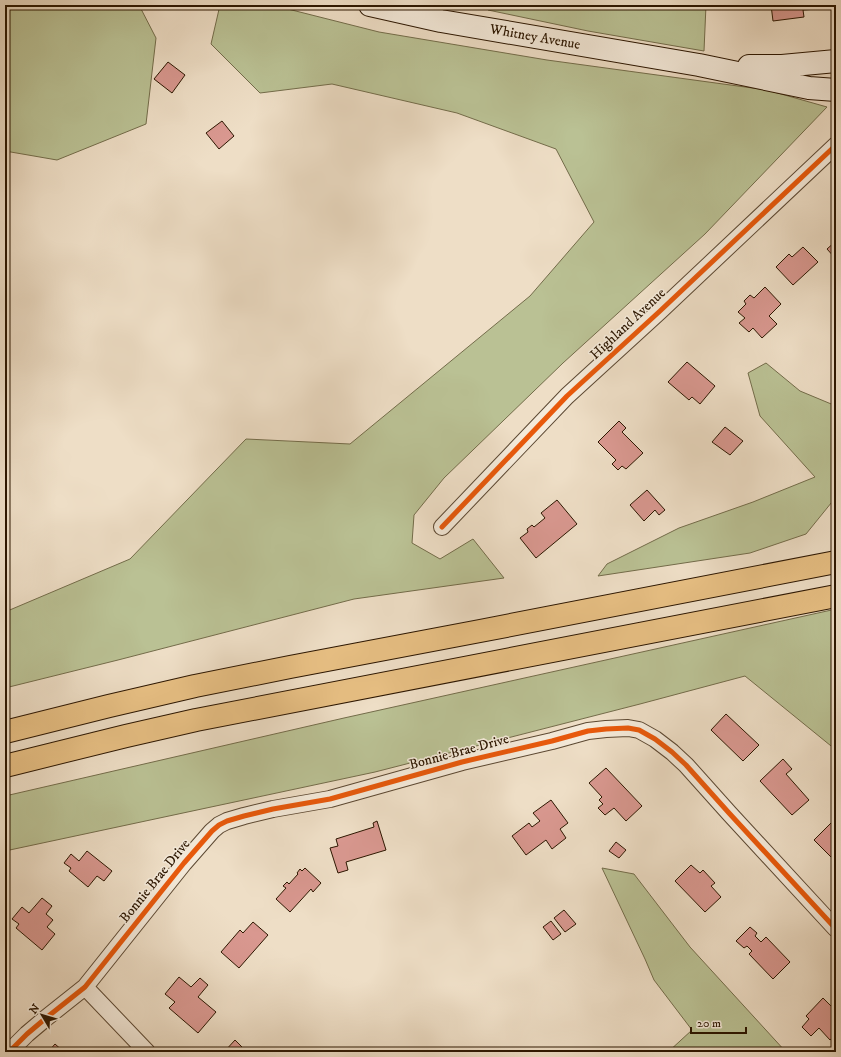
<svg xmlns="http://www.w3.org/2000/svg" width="841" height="1057" font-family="'IM FELL DW Pica',serif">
<rect width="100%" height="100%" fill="#eedec6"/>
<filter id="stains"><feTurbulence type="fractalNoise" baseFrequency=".005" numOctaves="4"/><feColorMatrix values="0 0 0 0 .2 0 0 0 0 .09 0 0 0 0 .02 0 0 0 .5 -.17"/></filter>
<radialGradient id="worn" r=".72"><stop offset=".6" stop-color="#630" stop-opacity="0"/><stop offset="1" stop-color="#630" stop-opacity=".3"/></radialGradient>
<!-- green -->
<path fill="#bac194" stroke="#736c4a" d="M 5,5 L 139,5 L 156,38 L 146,124 L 57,160 L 5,151 Z
M 220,5 L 272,5 L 379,32 L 547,60 L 767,90 L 827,107 L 705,234 L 563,363 L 444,478 L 414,515 L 412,543 L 440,559 L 473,539 L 504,578 L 354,599 L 118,660 L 5,688 L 5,612 L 130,559 L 246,439 L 350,444 L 530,296 L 594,222 L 556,149 L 457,113 L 332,84 L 260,93 L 211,44 Z
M 484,5 L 706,5 L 704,51 L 588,31 L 488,10 Z
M 766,363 L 800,391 L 836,406 L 836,497 L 806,534 L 750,553 L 598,576 L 607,564 L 679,528 L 753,502 L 815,477 L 760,416 L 748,373 Z
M 836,609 L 836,750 L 745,676 L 640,704 L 375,772 L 5,851 L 5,796 L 344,718 Z
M 602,868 L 634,874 L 690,947 L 786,1052 L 668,1052 L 692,1030 L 654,980 L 645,959 Z"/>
<!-- building -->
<path fill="#d99890" stroke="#2c1600" d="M 771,5 L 818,5 L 818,9 L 803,10 L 804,17 L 773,21 Z
M 168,62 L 185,75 L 172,93 L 154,79 Z
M 222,121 L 234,136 L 219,149 L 206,133 Z
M 836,241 L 836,259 L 827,249 Z
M 803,247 L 818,262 L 793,285 L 776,267 L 789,254 L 792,257 Z
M 765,287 L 781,304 L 769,316 L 777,324 L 762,338 L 753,328 L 749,332 L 739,323 L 745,318 L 738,312 L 746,304 L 744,301 L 750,295 L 754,298 Z
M 687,362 L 715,386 L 700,404 L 692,397 L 689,400 L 668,382 Z
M 619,421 L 626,428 L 622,432 L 643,453 L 626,469 L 622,466 L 618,470 L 612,464 L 616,460 L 598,442 Z
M 725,427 L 743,441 L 730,455 L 712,442 Z
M 647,490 L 665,510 L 659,515 L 655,510 L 644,521 L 630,505 Z
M 557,500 L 577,524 L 536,558 L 520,538 L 528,532 L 527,529 L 532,525 L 534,527 L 545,518 L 541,513 Z
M 726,714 L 759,745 L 743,761 L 711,730 Z
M 783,759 L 792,769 L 786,774 L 809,800 L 792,815 L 760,781 Z
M 606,768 L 642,806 L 626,821 L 614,808 L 605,815 L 598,808 L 603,804 L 599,800 L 602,797 L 589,783 Z
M 551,800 L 568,823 L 560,829 L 566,838 L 552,849 L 546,840 L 526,855 L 512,836 L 529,823 L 532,827 L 540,821 L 533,813 Z
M 377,821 L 386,850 L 346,862 L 348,870 L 338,873 L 330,848 L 338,846 L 336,839 L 374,827 L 373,823 Z
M 832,822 L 836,826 L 836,862 L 814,840 Z
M 616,842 L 626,850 L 619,858 L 609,851 Z
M 87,851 L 112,871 L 104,881 L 97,876 L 88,887 L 69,871 L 71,868 L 64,863 L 71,854 L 79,861 Z
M 691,865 L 700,873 L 703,870 L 715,883 L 711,886 L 721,897 L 705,912 L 675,881 Z
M 305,868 L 321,883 L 313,892 L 311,889 L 290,912 L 276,899 L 286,888 L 283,886 L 287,882 L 289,884 L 298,874 L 297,873 L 300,869 L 302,871 Z
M 42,898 L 52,906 L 46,914 L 53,920 L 47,927 L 55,934 L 42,950 L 16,928 L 19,924 L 12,919 L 22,907 L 29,913 Z
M 564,910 L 576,924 L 565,932 L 554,918 Z
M 551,921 L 561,934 L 553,940 L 543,927 Z
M 253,922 L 268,935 L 239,968 L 221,952 L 240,930 L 243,933 Z
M 750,927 L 757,933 L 755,936 L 761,942 L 766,937 L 790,962 L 773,979 L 749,954 L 752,951 L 747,946 L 744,948 L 736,941 Z
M 179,977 L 191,987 L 200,978 L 208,985 L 198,997 L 216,1012 L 198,1033 L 169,1008 L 175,1002 L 165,994 Z
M 823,998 L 836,1011 L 836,1035 L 830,1040 L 819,1028 L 811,1036 L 802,1027 L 809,1019 L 806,1016 Z
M 235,1040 L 247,1052 L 224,1052 Z
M 55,1044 L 64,1052 L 48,1052 Z"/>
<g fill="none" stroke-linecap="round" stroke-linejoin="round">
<!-- street casing -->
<g stroke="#5c4832" stroke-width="18">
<path id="street" d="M 442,527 L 567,396 L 660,311 L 836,145
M 85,987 L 147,1052
M 9,1052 L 27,1034 L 46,1018 L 85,987 L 184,863 L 212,831 L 219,825 L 227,821 L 244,816 L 273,809 L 330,799 L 462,762 L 552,741 L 588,731 L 606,729 L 628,728 L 639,730 L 655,739 L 672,752 L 686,765 L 729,813 L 836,929"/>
</g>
<!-- secondary casing -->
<g stroke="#2c1600" stroke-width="24">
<path id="secondary" d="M 370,5 L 441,21 L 699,65 L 809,88 L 836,90
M 749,66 L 782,66 L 836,61"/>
</g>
<!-- highway casing -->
<g stroke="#2c1600" stroke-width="24">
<path id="highway" d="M 5,732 L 109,706 L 195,686 L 290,667 L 480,631 L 836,562
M 5,766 L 126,736 L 196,720 L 836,596"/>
</g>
<!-- street -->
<use href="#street" stroke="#f4eada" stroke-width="16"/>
<!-- secondary -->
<use href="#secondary" stroke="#f4eada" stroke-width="22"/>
<!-- highway -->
<use href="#highway" stroke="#e7bf83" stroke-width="22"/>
<!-- cycleway casing -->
<g stroke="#f4eada" stroke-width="8">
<path id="cycleway" d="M 442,527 L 567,396 L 660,311 L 836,145
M 9,1052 L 27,1034 L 46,1018 L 85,987 L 184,863 L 212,831 L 219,825 L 227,821 L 244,816 L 273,809 L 330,799 L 462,762 L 552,741 L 588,731 L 606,729 L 628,728 L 639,730 L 655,739 L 672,752 L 686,765 L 729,813 L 836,929"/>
</g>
<!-- cycleway -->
<use href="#cycleway" stroke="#e8590c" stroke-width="5"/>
</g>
<g text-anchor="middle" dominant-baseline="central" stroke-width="3" stroke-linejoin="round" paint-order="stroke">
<!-- street labels -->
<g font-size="14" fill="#2c1600" stroke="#f4eada">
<text transform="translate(535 37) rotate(10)">Whitney Avenue</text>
<text transform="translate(628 324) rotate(-43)">Highland Avenue</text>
<text transform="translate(459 752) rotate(-15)">Bonnie Brae Drive</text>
<text transform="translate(155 881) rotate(-51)">Bonnie Brae Drive</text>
</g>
</g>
<!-- margin -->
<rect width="841" height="1057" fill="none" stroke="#eedec6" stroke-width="20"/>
<rect x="6" y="6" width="829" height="1045" fill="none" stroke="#2c1600" stroke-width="2"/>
<rect x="10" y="10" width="821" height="1037" fill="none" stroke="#2c1600"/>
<!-- north arrow -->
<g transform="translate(42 1015) rotate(308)" stroke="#f4eada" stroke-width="3" paint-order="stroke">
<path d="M0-3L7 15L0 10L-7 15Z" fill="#2c1600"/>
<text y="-6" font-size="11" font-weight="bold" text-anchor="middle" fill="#2c1600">N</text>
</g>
<!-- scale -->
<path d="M691 1027v6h55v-6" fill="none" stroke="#2c1600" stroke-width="2"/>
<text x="697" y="1027" font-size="12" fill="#2c1600" stroke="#f4eada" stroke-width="3" paint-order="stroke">20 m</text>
<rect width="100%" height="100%" filter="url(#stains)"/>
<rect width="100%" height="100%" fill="url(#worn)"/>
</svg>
